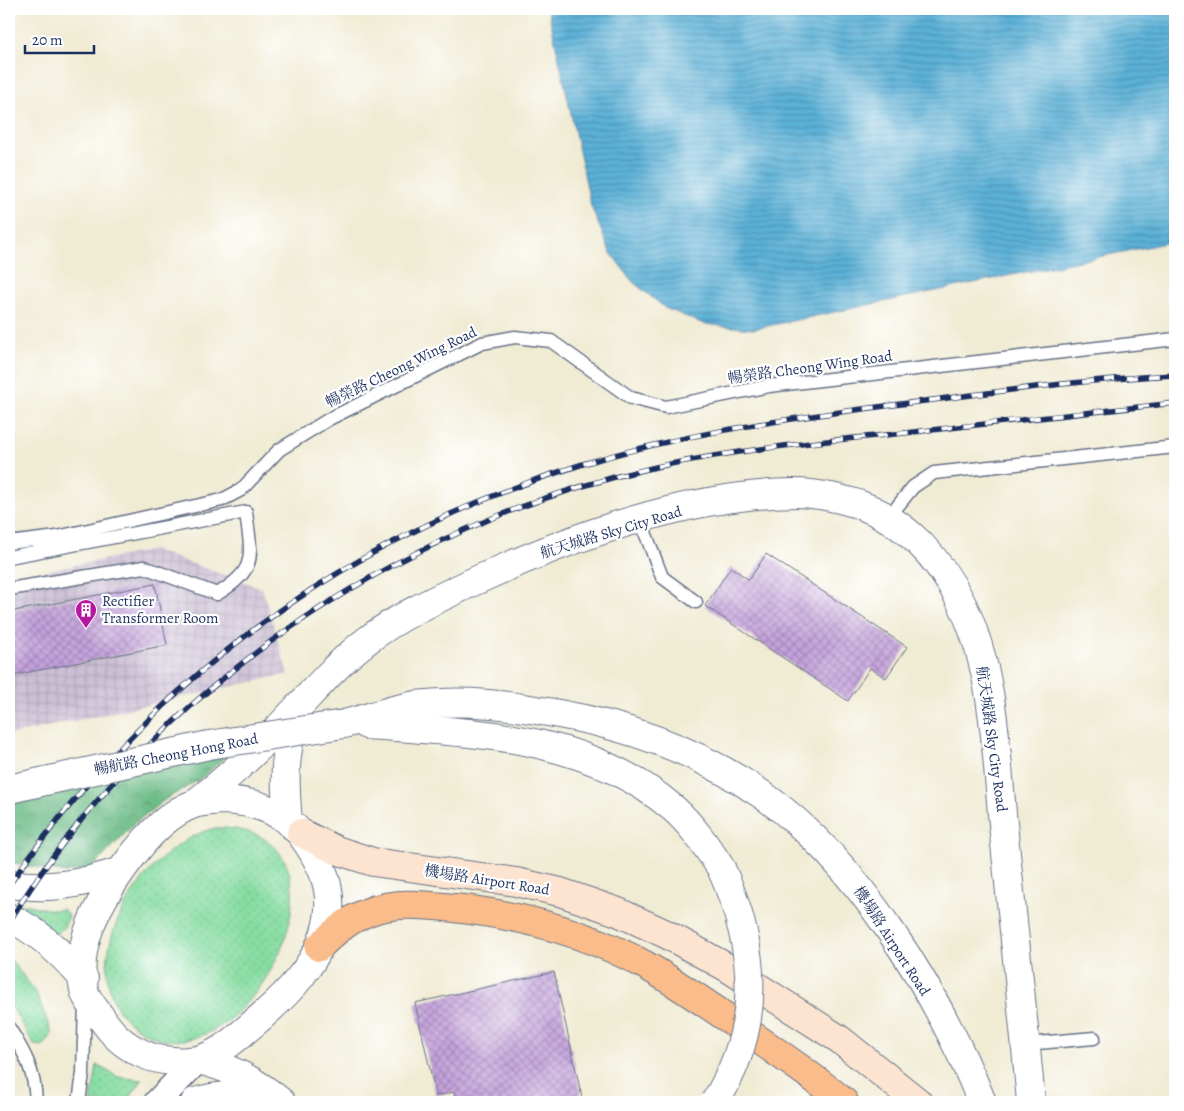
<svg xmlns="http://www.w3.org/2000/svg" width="1184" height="1111" font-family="Alegreya,'Noto Serif TC',serif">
<defs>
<pattern id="industrial-grid" width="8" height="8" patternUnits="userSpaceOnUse" patternTransform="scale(1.25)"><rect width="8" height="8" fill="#ccbfd4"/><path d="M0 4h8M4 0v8" fill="none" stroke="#afa4b8"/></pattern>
<pattern id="grass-dots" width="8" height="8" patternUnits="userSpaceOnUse" patternTransform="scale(1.25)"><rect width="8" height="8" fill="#85dca0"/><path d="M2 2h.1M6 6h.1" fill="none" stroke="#72bd8c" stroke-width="1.8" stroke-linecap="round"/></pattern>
<pattern id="forest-crowns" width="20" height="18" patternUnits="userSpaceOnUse" patternTransform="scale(1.25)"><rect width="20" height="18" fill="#6cbc86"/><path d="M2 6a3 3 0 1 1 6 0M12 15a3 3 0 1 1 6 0" fill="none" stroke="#589971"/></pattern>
<pattern id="water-rules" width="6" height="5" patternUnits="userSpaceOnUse" patternTransform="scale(1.25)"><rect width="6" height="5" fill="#5bb1d7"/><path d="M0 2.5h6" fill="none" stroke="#4a90b2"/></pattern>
<pattern id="building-cross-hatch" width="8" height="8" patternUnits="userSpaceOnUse" patternTransform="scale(1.25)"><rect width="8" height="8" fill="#c5a2db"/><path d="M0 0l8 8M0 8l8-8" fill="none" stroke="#9f84b5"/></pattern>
</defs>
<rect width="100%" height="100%" fill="#fff"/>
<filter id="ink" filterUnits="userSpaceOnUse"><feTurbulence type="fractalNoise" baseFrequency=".02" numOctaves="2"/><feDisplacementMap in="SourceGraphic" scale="10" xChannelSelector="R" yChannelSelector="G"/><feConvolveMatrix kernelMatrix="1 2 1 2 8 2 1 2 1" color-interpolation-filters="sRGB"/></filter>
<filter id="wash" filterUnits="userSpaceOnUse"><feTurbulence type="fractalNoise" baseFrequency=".0096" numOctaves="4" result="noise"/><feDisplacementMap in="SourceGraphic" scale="20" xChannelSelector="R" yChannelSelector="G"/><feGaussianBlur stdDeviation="1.12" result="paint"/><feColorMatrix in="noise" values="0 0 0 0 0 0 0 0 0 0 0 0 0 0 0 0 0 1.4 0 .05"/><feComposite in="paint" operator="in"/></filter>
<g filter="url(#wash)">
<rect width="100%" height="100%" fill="#f0ebd3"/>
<!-- industrial -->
<path fill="url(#industrial-grid)" d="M 153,550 L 262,588 L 288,674 L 9,735 L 9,578 Z"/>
<!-- grass -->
<path fill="url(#grass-dots)" stroke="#50867f" d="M 215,828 C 365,824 268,1055 165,1040 C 149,1037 134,1028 123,1016 C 74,953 148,844 215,828 Z
M 9,901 L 51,910 L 63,909 L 69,916 L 64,927 L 57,934 L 9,908 Z
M 9,958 L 36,992 L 52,1034 L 43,1046 L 34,1045 L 13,1009 L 9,1005 Z
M 97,1065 L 118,1077 L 142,1080 L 127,1102 L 91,1102 Z"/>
<!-- forest -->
<path fill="url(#forest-crowns)" stroke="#447672" d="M 238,746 L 199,780 L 166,799 L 136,822 L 93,867 L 66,873 L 9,862 L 9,800 Z"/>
<!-- water -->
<path fill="url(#water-rules)" stroke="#3b709a" d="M 548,9 L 1175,9 L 1175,241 L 753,329 L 704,324 L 665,308 L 633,282 L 610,252 L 591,206 Z"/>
<g id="blocks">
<!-- building -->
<path fill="url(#building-cross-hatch)" d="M 766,554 L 907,647 L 886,678 L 870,668 L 848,701 L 705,606 L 731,567 L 749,580 Z
M 155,584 L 167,645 L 9,676 L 9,612 Z
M 554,972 L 583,1102 L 456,1102 L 454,1092 L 436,1096 L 415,1003 Z"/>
</g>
</g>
<g filter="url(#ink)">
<use href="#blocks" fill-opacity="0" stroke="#667187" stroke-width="1"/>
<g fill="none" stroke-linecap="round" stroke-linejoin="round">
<!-- service casing -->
<g stroke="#667187" stroke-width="15">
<path id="service" d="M 888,518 L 913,487 L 934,473 L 1175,447
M 640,519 L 662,577 L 696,602
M 9,543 L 57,537 L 222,500 L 241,490 L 279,450 L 329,419 L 482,343 L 515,337 L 551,341 L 631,398 L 666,407 L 769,386 L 1175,339
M 9,557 L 246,512 C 251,555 259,569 217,594 L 144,567 L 9,589
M 9,1028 C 25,1053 35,1072 36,1102
M 1026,1044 L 1094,1038
M 79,1102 L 83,1073 L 85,1003"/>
</g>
<!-- minor casing -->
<g stroke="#667187" stroke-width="28">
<path id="minor" d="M 157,1102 L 198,1060"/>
</g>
<!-- tertiary casing -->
<g stroke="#667187" stroke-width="30">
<path id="tertiary" d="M 344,724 C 368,718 392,709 416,705 C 465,699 511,705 559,714 C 632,727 704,754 764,796 C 859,862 939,996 982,1102
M 367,725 C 476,733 587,734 674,809 C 693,826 707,847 721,868
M 221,800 C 257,801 288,812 308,844 C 321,864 331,885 329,910 C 326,960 283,999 247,1029 C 233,1041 216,1056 197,1060 C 181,1063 158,1061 143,1054 C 123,1045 112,1034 100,1016 C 95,1009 88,1001 85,993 C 71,947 101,898 127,863 C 143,841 167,813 194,804 C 203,801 213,801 221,800 Z
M 194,804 C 232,775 266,742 298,707 C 321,683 342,659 369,639 C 401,615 439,598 475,581 C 571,537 688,494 795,493 C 816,493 838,498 858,504 C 906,521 940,559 962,604 C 996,674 996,758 1004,834 C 1013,923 1023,1013 1031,1102
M 288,822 C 284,777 284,756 296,712
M 9,884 C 49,890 82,884 121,871
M 9,918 C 38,930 63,955 84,979
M 198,1060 C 230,1067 256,1081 281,1102
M 195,1102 C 218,1095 245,1093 268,1102"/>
</g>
<!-- secondary casing -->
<g stroke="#667187" stroke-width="30">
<path id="secondary" d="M 301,833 L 336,850 L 373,862 L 516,882 L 560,892 L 618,912 L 666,934 L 728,968 L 839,1039 L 918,1102"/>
</g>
<!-- primary casing -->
<g stroke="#667187" stroke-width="30">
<path id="primary" d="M 319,947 C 334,932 348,920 368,912 C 394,901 426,905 454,908 C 519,915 587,933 645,965 C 680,985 713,1008 746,1031 C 780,1054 813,1076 844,1102"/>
</g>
<!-- service -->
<use href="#service" stroke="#fff" stroke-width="12"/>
<!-- minor -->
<use href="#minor" stroke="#fff" stroke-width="25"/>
<!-- tertiary -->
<use href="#tertiary" stroke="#fff" stroke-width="28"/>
<!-- secondary -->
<use href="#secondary" stroke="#fde4d0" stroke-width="28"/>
<!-- primary -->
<use href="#primary" stroke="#f9bc8a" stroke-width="28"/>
<!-- rail casing -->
<g stroke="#1b2f5e" stroke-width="5.5">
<path id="rail" d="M 9,885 C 154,678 342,539 583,464 C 692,431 805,416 917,402 C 1003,391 1089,379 1175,375
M 9,922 C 148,693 396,524 656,467 C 735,450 815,442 895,434 C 989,423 1082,413 1175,403"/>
</g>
<!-- rail -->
<use href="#rail" stroke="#fff" stroke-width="4" stroke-dasharray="11" stroke-linecap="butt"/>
<!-- tertiary-bridge casing -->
<g stroke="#667187" stroke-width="30" stroke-linecap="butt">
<path id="tertiary-bridge" d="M 9,789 L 209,745 L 344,724
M 715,1102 C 763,1025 757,949 721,868"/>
</g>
<!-- tertiary-bridge -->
<use href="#tertiary-bridge" stroke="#fff" stroke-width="28"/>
</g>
</g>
<!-- icons -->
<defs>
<g id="building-pin" transform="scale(1.125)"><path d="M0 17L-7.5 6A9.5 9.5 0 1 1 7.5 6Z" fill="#b5179e" stroke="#fff"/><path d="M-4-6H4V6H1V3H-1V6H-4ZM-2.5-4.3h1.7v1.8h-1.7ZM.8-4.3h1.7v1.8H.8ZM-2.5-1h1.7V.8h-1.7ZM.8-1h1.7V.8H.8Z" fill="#fff"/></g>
</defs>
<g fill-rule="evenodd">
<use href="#building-pin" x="86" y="610"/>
</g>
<g text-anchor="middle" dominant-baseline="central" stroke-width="4.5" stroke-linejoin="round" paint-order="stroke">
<!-- street labels -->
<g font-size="15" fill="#1b2f5e" stroke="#fff">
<text transform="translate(401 367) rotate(-26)">暢榮路 Cheong Wing Road</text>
<text transform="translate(810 367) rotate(-8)">暢榮路 Cheong Wing Road</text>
<text transform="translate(611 532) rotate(-17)">航天城路 Sky City Road</text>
<text transform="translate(992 739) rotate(82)">航天城路 Sky City Road</text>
<text transform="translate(176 754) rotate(-11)">暢航路 Cheong Hong Road</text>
<text transform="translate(487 880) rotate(9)">機場路 Airport Road</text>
<text transform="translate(892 941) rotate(57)">機場路 Airport Road</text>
</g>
<!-- poi labels -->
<g font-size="15" fill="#1b2f5e" stroke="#fff" text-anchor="start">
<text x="102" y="601">Rectifier<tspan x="102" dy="17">Transformer Room</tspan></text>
</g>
</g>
<!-- margin -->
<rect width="1184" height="1111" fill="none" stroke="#fff" stroke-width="30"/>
<!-- scale -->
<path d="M25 45v8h69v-8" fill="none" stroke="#1b2f5e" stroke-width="2.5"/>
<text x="32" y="45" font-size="15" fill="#1b2f5e" stroke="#ffffff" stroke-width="4" paint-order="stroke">20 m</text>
</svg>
